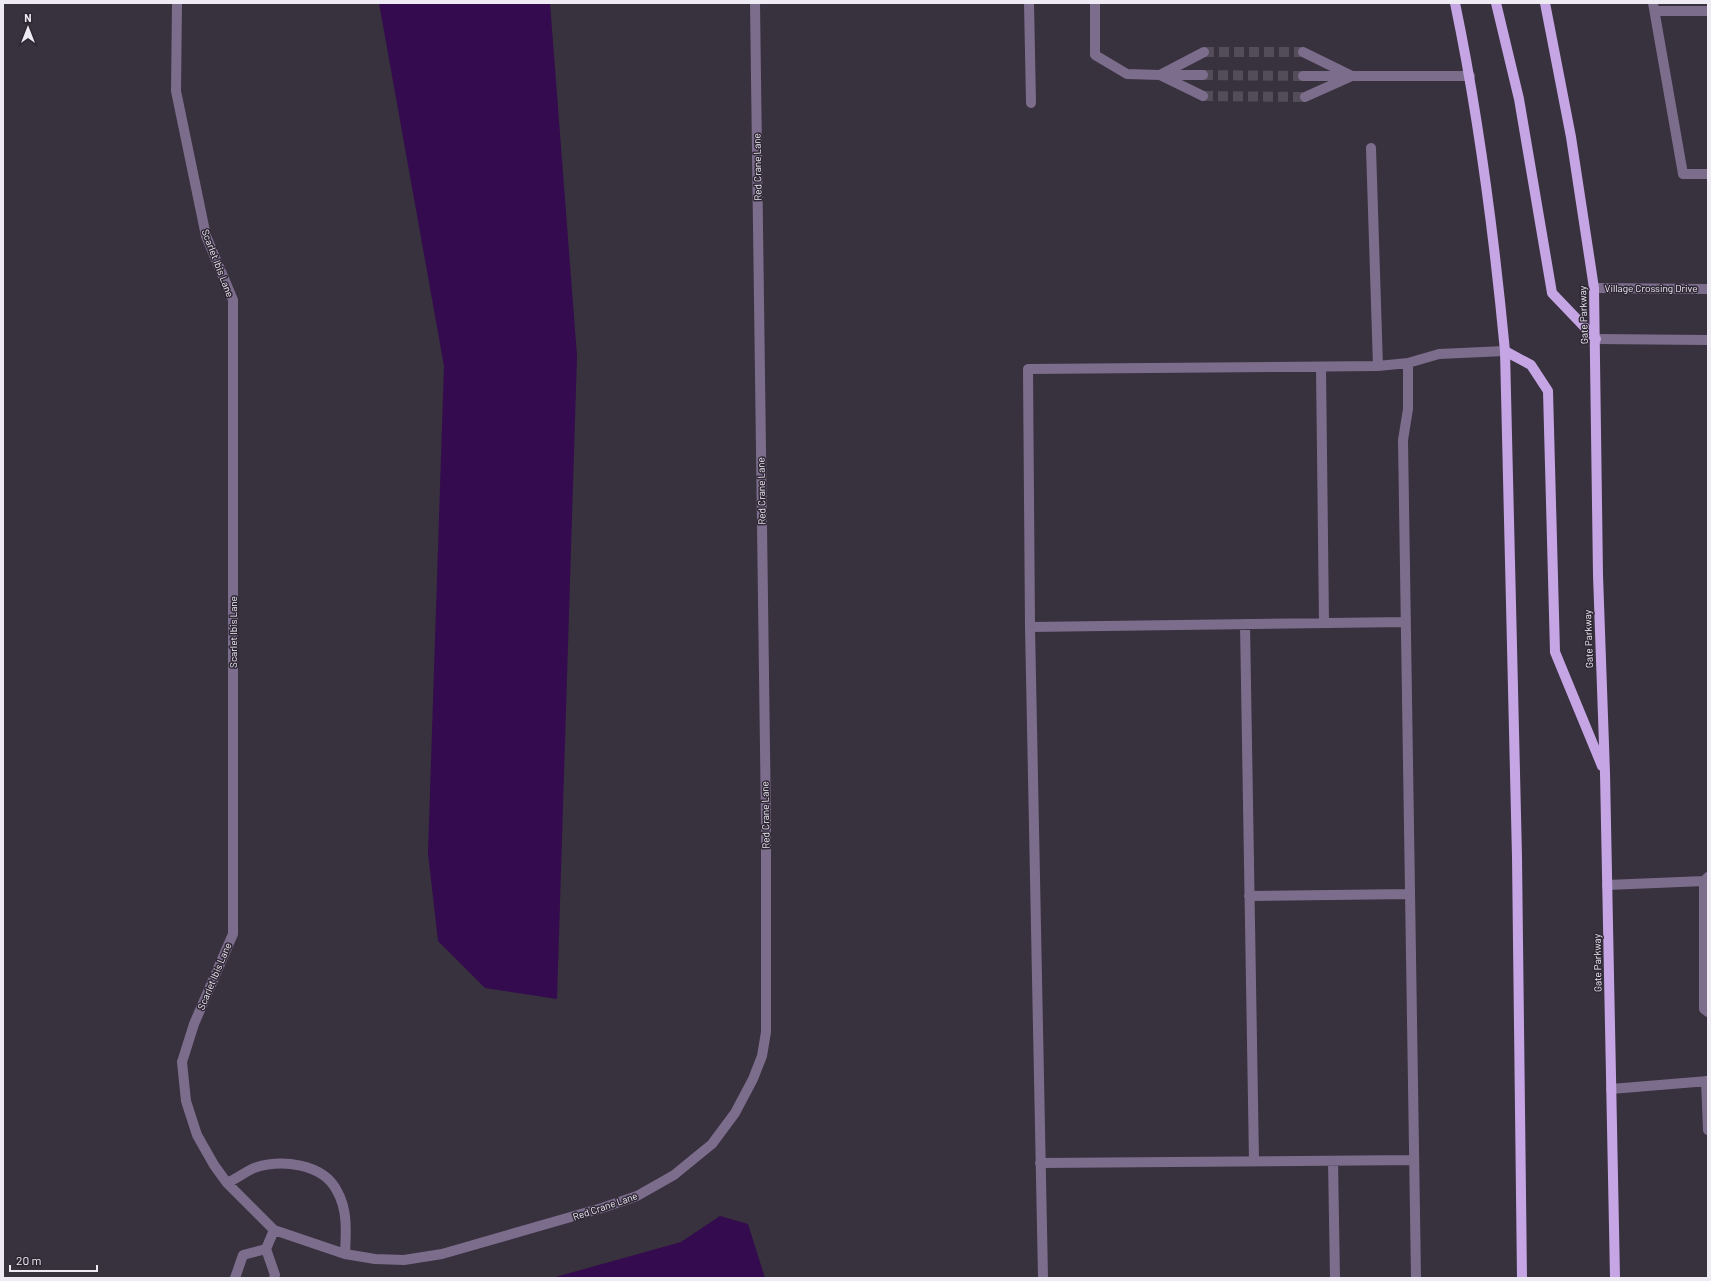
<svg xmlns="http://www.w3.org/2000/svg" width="1711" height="1281" font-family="Barlow,sans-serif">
<rect width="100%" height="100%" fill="#38313e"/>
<!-- water -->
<path fill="#340b4e" d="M 379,3 L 550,3 L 577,356 L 557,999 L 485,988 L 438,941 L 428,853 L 444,366 Z
M 720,1216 L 748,1224 L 765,1278 L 552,1278 L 681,1242 Z"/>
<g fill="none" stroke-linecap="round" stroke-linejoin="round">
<!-- minor-tunnel -->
<path stroke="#534d59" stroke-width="10" stroke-dasharray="10 5" stroke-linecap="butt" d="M 1204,52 L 1303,52
M 1203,75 L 1303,76
M 1203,96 L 1305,97"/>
<!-- minor -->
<path stroke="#7d6d8d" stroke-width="10" d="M 177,3 L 176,91 L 206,236 L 233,300 L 233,934 L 194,1024 L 182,1062 L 186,1101 L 197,1135 L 214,1165 L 227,1183 L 274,1230 L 345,1254 L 375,1259 L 404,1260 L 442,1254 L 602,1208 L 637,1196 L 674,1175 L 712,1144 L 735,1113 L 753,1079 L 762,1056 L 766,1032 L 766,823 L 755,3
M 1029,3 L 1031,103
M 1095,3 L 1095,55 L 1127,74 L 1160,75 L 1204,52
M 1653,3 L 1683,174 L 1708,174
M 1656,11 L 1708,11
M 1303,52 L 1352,76 L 1470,76
M 1160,75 L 1203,96
M 1162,75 L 1203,75
M 1303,76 L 1347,76
M 1305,97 L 1352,76
M 1371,148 L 1378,366
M 1594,288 L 1708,289
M 1596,339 L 1708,340
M 1408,363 L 1408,409 L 1403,440 L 1416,1278
M 1321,367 L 1324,623
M 1245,624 L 1254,1161
M 1030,627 L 1405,622
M 1704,881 L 1704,1009 L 1708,1012
M 1607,885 L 1704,881 L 1708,877
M 1249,896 L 1410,894
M 1706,1081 L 1708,1130
M 1611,1089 L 1708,1081
M 1333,1161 L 1335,1278
M 1040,1163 L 1414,1160
M 227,1183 C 236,1179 245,1172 254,1168 C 281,1159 323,1163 337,1191 C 348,1210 346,1233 345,1254
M 274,1230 L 266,1249 L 275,1275 L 274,1278
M 235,1278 L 243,1255 L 266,1249
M 1043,1278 L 1030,627 L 1028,369 L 1378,366 L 1408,363 L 1439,354 L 1505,351"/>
<!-- major -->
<path stroke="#c6a5e5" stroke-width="10" d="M 1455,3 C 1479,118 1494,235 1505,351 L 1517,857 L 1522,1278
M 1496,3 L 1519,99 L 1552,293 L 1596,339
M 1545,3 L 1571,137 L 1594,288 L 1598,575 L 1605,773 L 1615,1278
M 1505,351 L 1531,365 L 1548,391 L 1555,652 L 1602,766"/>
</g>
<g text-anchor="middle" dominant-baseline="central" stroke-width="3" stroke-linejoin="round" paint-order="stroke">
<!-- street labels -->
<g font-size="10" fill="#efebf4" stroke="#2e2734">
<text transform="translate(757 167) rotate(-91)">Red Crane Lane</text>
<text transform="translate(218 263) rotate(69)">Scarlet Ibis Lane</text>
<text x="1651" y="288">Village Crossing Drive</text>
<text transform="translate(1583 315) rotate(-92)">Gate Parkway</text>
<text transform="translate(761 491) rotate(-91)">Red Crane Lane</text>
<text transform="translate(233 632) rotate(-90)">Scarlet Ibis Lane</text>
<text transform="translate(1588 639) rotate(-92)">Gate Parkway</text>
<text transform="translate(765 815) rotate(-91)">Red Crane Lane</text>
<text transform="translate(1597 963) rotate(-91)">Gate Parkway</text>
<text transform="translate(214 976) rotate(-67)">Scarlet Ibis Lane</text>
<text transform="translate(605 1206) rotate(-19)">Red Crane Lane</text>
</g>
</g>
<!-- border -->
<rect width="1711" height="1281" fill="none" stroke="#efebf4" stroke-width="8"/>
<!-- north arrow -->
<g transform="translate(28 28)" stroke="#2e2734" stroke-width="3" paint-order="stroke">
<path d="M0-3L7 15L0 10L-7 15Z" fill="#efebf4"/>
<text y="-6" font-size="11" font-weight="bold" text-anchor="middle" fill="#efebf4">N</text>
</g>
<!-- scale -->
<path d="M10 1265v6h87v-6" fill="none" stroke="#efebf4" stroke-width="2"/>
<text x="16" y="1265" font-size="12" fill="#efebf4" stroke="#2e2734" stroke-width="3" paint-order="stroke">20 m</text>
</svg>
